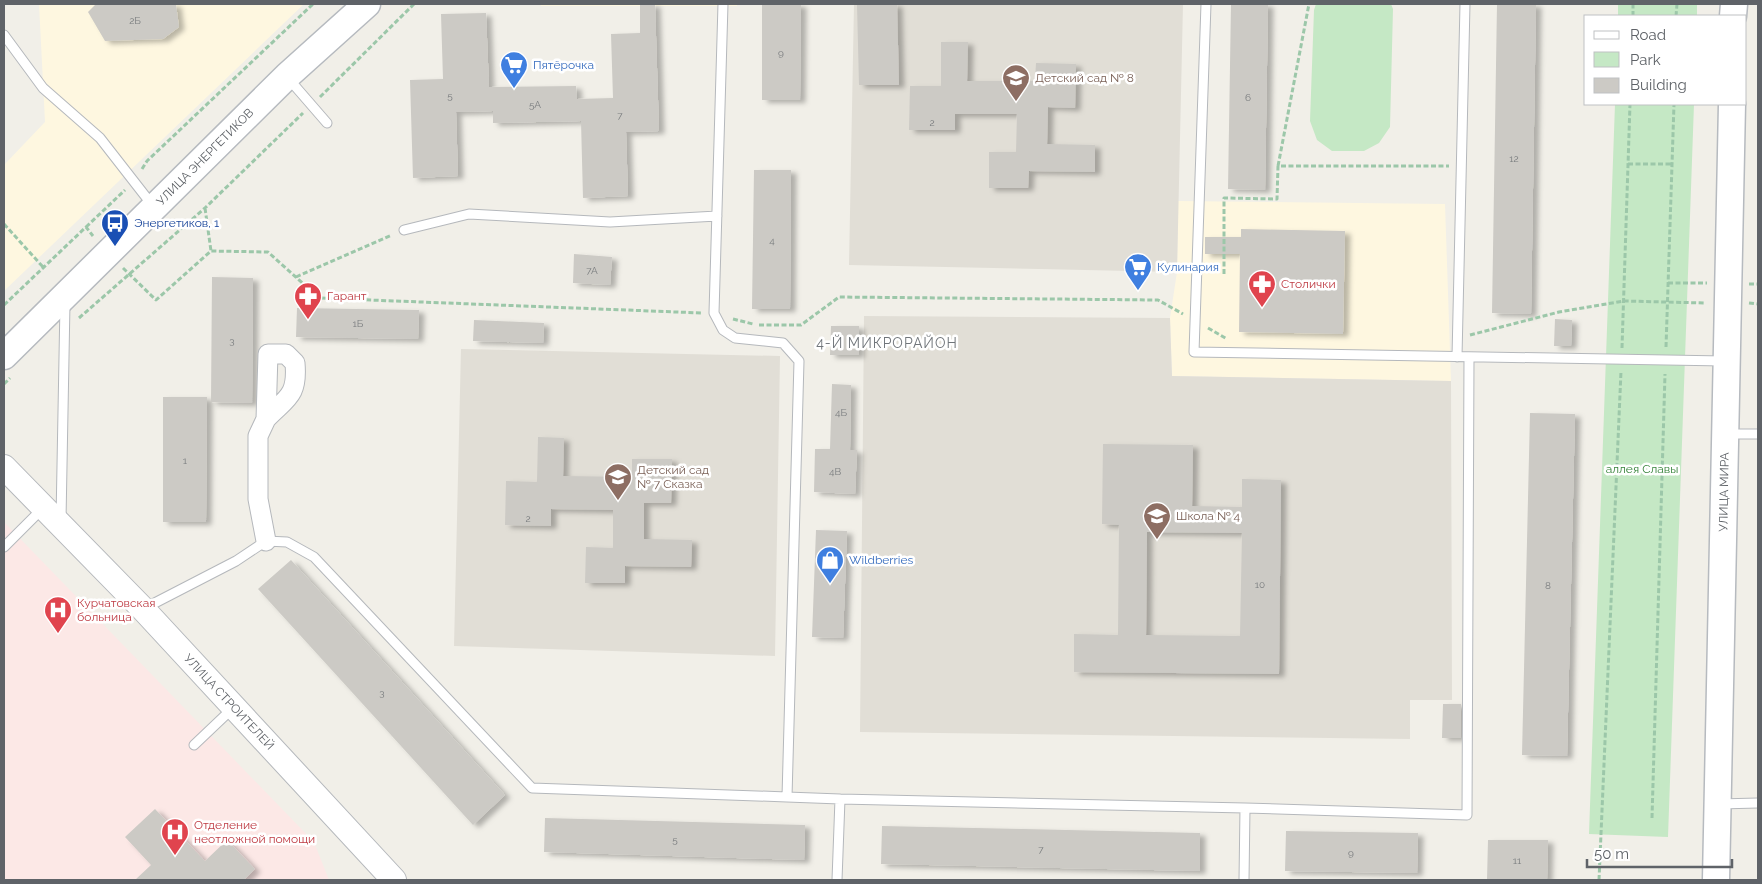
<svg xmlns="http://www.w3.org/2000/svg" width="1762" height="884" font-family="Raleway,sans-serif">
<defs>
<filter id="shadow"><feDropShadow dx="5.5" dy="3" stdDeviation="2.5" flood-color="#0004"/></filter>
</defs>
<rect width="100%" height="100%" fill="#f1efe8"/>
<!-- commercial -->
<path fill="#fef7e0" d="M 39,4 L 304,4 L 4,291 L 4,165 L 45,122 Z
M 540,4 L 737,4 L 737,6 L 541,6 Z
M 1178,201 L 1445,204 L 1451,381 L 1172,376 L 1170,318 L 1177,272 Z"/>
<!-- education -->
<path fill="#e1ded6" d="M 854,4 L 1183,4 L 1177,272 L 849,265 Z
M 864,316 L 1170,318 L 1172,376 L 1451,381 L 1452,700 L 1410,700 L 1410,739 L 860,732 Z
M 461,349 L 780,356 L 775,656 L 454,646 Z"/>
<!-- medical -->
<path fill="#fce8e6" d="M 4,522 L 314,842 L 329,880 L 4,880 Z"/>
<!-- green -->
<path fill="#c5e8c5" d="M 1316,4 L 1391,4 L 1393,9 L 1390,127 L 1379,143 L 1364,151 L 1332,151 L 1317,140 L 1310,121 L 1314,10 Z
M 1618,4 L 1697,4 L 1697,16 L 1618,16 Z
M 1615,104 L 1694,104 L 1668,837 L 1589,834 Z"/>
<!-- building -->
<path fill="#cccac5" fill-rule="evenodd" filter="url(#shadow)" d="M 96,4 L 176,4 L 179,27 L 163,39 L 105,41 L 88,12 Z
M 640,4 L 655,4 L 659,131 L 626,132 L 628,196 L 583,198 L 581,121 L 493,123 L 493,111 L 456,112 L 458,176 L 413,178 L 410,80 L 443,79 L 441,14 L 486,13 L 489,87 L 576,86 L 577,99 L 613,98 L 611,34 L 640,33 Z
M 762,4 L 801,4 L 800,100 L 762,100 Z
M 857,4 L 897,4 L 899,85 L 859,85 Z
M 1231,4 L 1268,4 L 1265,190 L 1228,189 Z
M 1497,4 L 1536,4 L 1531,314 L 1492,313 Z
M 941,42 L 968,42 L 967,81 L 1035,81 L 1036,63 L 1076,64 L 1075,108 L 1048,107 L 1047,144 L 1095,145 L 1095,172 L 1029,171 L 1028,188 L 989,188 L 989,152 L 1016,152 L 1017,114 L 955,114 L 955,130 L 909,130 L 910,86 L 941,86 Z
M 754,170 L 791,170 L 790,309 L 752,309 Z
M 1241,229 L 1345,231 L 1343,334 L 1239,332 L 1240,254 L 1205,254 L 1205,237 L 1241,237 Z
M 574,254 L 612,257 L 610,285 L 573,283 Z
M 212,277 L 253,278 L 252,403 L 211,402 Z
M 297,308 L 419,310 L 418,339 L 296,337 Z
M 1555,319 L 1572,320 L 1571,346 L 1554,346 Z
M 474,320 L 544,323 L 543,343 L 473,341 Z
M 831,326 L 859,326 L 859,355 L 830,355 Z
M 832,384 L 851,385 L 850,450 L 857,450 L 855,494 L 814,492 L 815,449 L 830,449 Z
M 163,397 L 207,397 L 206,522 L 163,522 Z
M 1530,413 L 1575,414 L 1567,756 L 1522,755 Z
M 538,437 L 564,438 L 563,476 L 632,477 L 632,459 L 672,459 L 671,503 L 644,503 L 644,539 L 692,540 L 691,567 L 625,566 L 625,583 L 585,583 L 586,547 L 613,548 L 613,510 L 551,509 L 551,526 L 505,525 L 506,481 L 537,482 Z
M 1103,444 L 1193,445 L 1192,506 L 1242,507 L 1242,479 L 1281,480 L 1279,674 L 1074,672 L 1074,634 L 1118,635 L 1119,525 L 1102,524 ZM 1147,532 L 1242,533 L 1240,636 L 1146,635 Z
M 816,530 L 847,531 L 843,638 L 812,637 Z
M 291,560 L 505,795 L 473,825 L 258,589 Z
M 1443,704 L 1461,704 L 1461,738 L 1442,738 Z
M 155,809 L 205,861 L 227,840 L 255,869 L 244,880 L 135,880 L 151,865 L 125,837 Z
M 545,818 L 805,825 L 804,860 L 544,852 Z
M 882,826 L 1200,833 L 1200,871 L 881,864 Z
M 1286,831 L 1418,833 L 1417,873 L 1285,871 Z
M 1488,840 L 1548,840 L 1547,880 L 1487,880 Z"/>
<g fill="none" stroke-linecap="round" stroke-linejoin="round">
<!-- service casing -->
<g stroke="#b5b8bc" stroke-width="11">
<path id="service" d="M 723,4 L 714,313 L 723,330 L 735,338 L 783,343 L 799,361 L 787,797 L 840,799 L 837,880
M 1206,4 L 1194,352 L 1724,361
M 4,35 L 43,88 L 100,138 L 153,206
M 288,78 L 327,123
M 404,230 L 469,214 L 610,222 L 717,216
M 1457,357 L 1465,4
M 1729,434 L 1758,434
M 61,520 L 65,303
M 4,547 L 43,508
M 145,608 L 236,561 L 266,541 L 287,542 L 314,557 L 532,788 L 787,797
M 194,745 L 234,707
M 840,799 L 1245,808 L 1244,880
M 1719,804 L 1758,803
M 1245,808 L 1467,815 L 1469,357"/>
</g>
<!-- minor casing -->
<g stroke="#b5b8bc" stroke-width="21">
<path id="minor" d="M 266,419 C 286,398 298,397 295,363 L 286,354 L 268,354 L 266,419 L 258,436 L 258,499 L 266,541"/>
</g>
<!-- tertiary casing -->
<g stroke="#b5b8bc" stroke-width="26">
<path id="tertiary" d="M 4,467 L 143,609 L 394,880"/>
</g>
<!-- secondary casing -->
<g stroke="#b6babf" stroke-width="29">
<path id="secondary" d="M 1733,16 L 1734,4
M 4,356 L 287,76 L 367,4
M 1716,880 L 1732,104"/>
</g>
<!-- path -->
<path stroke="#9cc7a9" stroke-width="3" stroke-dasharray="5 2.5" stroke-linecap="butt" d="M 1633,16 L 1633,4
M 1676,16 L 1677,4
M 320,97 L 414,4
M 1628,164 L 1672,164
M 1278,166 L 1309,4
M 142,169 L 147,161 L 313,4
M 205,208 L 211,251
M 4,224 L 43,267
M 86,227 L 125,190
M 123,268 L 156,300 L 211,251 L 268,252 L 319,298 L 702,313
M 1224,274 L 1224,198 L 1277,199 L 1278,166 L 1449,166
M 296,277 L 392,235
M 1668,283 L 1707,283
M 1749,284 L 1758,284
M 1749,303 L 1758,304
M 4,305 L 86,227 L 93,236
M 79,318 L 205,208 L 303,113
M 733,319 L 753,324
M 759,325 L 801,325 L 839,297 L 1158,300 L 1183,314
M 1208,328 L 1227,339
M 1470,335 L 1559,312 L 1624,301 L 1705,303
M 1666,347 L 1674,104
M 1622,348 L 1630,104
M 4,384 L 10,378
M 1652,818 L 1665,374
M 1599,880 L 1621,371"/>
<!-- service -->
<use href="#service" stroke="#fff" stroke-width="9"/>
<!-- minor -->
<use href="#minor" stroke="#fff" stroke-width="19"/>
<!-- tertiary -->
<use href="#tertiary" stroke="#fff" stroke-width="24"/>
<!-- secondary -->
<use href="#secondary" stroke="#fff" stroke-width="26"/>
</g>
<!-- icons -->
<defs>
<g id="supermarket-pin" transform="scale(1.4375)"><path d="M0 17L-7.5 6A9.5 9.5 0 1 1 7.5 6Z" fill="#3f7fe0" stroke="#fff"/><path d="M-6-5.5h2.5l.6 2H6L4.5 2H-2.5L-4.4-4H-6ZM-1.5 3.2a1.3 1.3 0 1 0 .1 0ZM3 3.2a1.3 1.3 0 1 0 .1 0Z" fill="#fff"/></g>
<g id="school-pin" transform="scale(1.4375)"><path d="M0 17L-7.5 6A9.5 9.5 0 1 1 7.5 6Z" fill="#8d6e63" stroke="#fff"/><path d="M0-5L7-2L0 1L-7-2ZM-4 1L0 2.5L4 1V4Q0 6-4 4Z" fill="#fff"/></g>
<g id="bus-pin" transform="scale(1.4375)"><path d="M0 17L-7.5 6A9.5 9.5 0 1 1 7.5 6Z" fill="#1a4fb4" stroke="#fff"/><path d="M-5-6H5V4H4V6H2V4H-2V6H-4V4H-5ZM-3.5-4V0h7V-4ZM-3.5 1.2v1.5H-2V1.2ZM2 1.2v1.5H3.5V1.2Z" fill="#fff"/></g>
<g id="pharmacy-pin" transform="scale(1.4375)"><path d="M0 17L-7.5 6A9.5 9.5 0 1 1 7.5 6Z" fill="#e0444e" stroke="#fff"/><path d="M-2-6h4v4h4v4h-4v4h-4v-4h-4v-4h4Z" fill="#fff"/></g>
<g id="shop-pin" transform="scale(1.4375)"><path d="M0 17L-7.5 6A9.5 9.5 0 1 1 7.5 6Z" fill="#3f7fe0" stroke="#fff"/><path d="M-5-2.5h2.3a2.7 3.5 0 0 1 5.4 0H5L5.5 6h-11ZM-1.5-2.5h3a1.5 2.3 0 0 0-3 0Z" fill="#fff"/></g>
<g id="hospital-pin" transform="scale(1.4375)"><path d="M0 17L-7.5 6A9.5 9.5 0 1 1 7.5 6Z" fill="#e0444e" stroke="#fff"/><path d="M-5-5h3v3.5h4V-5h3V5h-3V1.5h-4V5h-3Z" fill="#fff"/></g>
</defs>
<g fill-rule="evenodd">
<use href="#supermarket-pin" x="514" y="65"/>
<use href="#school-pin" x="1016" y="78"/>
<use href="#bus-pin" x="115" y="223"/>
<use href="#supermarket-pin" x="1138" y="267"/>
<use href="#pharmacy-pin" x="1262" y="284"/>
<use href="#pharmacy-pin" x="308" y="296"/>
<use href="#school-pin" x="618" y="477"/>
<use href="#school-pin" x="1157" y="516"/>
<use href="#shop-pin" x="830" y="560"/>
<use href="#hospital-pin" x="58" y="610"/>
<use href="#hospital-pin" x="175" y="832"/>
</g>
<g text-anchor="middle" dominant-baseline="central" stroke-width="5" stroke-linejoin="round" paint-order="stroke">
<!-- number labels -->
<g font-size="10" fill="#7a7d7f">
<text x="135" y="20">2Б</text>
<text x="781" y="52">9</text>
<text x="450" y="95">5</text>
<text x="1248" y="97">6</text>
<text x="535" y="104">5А</text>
<text x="620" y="115">7</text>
<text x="932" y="122">2</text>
<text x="1514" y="158">12</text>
<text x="772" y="240">4</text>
<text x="592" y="270">7А</text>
<text x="358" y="323">1Б</text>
<text x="232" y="340">3</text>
<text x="841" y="412">4Б</text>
<text x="185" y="460">1</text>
<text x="835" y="471">4В</text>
<text x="528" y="518">2</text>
<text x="1260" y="584">10</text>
<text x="1548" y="585">8</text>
<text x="382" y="692">3</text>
<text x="675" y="839">5</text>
<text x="1041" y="849">7</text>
<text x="1351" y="852">9</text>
<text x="1517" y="860">11</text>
</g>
<!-- shop labels -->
<g font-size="12" fill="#366cbe" stroke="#fff" text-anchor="start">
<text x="533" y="65">Пятёрочка</text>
<text x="1157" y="267">Кулинария</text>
<text x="849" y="560">Wildberries</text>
</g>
<!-- education labels -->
<g font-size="12" fill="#785e54" stroke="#fff" text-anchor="start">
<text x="1035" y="78">Детский сад № 8</text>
<text x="637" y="470">Детский сад<tspan x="637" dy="14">№ 7 Сказка</tspan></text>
<text x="1176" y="516">Школа № 4</text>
</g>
<!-- street labels -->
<g font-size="12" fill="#5f6368" stroke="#fff">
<text transform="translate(205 157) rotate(-45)">УЛИЦА ЭНЕРГЕТИКОВ</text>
<text transform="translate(1724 492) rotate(-89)">УЛИЦА МИРА</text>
<text transform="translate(229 702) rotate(47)">УЛИЦА СТРОИТЕЛЕЙ</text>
</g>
<!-- transit labels -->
<g font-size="12" fill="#164399" stroke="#fff" text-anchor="start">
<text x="134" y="223">Энергетиков, 1</text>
</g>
<!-- health labels -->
<g font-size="12" fill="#be3a42" stroke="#fff" text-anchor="start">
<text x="1281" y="284">Столички</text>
<text x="327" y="296">Гарант</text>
<text x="77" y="603">Курчатовская<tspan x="77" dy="14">больница</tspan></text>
<text x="194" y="825">Отделение<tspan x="194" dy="14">неотложной помощи</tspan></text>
</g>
<!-- park labels -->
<g font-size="12" fill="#348238" stroke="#fff">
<text x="1642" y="469">аллея Славы</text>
</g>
<!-- neighbourhood labels -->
<g font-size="14" letter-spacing="1" fill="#70757a" stroke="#fff">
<text x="887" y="343">4-Й МИКРОРАЙОН</text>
</g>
</g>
<!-- border -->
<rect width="1762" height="884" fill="none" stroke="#5f6368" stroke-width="10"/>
<!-- legend -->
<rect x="1584" y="15" width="162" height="90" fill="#ffffff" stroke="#bfc1c3"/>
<rect x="1594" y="31" width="25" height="8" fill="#ffffff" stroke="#bfc1c3"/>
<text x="1630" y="40" font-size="15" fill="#5f6368">Road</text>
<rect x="1594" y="52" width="25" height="15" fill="#c5e8c5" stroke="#bfc1c3"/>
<text x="1630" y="65" font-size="15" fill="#5f6368">Park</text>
<rect x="1594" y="78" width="25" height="15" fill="#cccac5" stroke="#bfc1c3"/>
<text x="1630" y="90" font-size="15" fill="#5f6368">Building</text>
<!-- scale -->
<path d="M1587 859v8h145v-8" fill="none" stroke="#5f6368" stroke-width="2.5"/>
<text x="1594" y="859" font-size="15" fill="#5f6368" stroke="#ffffff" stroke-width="4" paint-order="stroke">50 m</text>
</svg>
